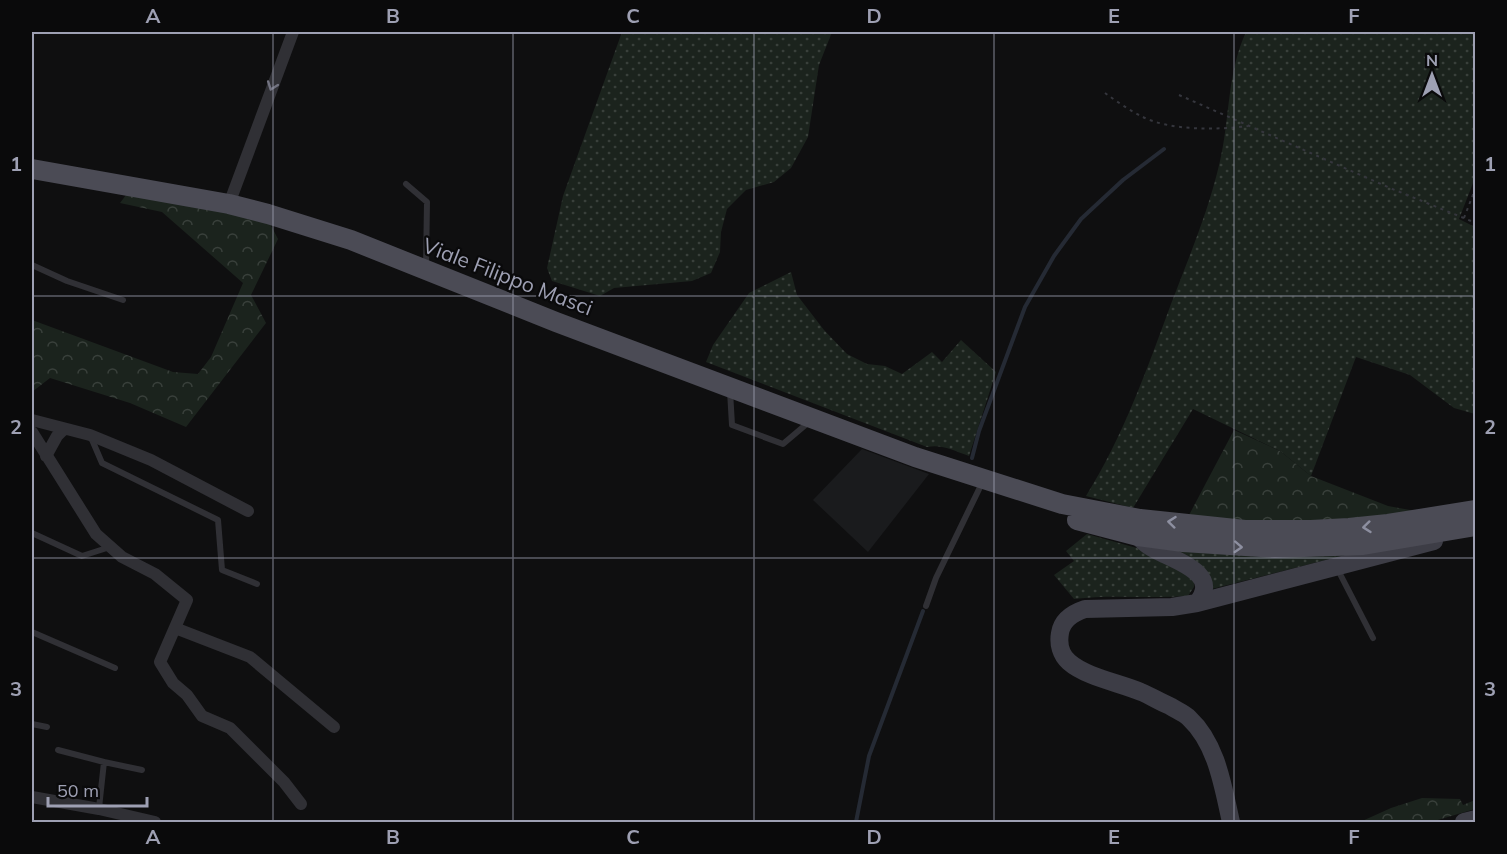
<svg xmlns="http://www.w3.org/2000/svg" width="1507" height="854" font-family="Mulish,sans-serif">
<defs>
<pattern id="grass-dots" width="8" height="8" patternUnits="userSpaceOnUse" patternTransform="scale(1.5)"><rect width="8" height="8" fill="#1b231d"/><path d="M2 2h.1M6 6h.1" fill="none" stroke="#39403b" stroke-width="1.8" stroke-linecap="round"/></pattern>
<pattern id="forest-crowns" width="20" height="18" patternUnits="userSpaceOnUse" patternTransform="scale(1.5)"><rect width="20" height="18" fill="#1b231d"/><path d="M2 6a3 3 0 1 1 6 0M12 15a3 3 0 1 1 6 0" fill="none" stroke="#39403b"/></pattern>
</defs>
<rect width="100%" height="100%" fill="#0f0f10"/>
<!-- built -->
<path fill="#1a1b1d" d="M 862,449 L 929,474 L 868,552 L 813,500 Z"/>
<!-- grass -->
<path fill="url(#grass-dots)" d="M 622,32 L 832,32 L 819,65 L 808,137 L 791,168 L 774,182 L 746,190 L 727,209 L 721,232 L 720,252 L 711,273 L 692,281 L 614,288 L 600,296 L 552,281 L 547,268 L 563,196 Z
M 1246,32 L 1475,32 L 1475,178 L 1459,219 L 1475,227 L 1475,414 L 1454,408 L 1410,375 L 1356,357 L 1311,476 L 1280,451 L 1193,409 L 1133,508 L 1086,496 C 1123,437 1147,369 1171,304 C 1189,257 1209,210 1220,161 C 1230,118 1227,73 1246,32 Z
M 791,272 L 797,295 L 824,330 L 847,354 L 867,364 L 885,366 L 902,374 L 932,352 L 942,362 L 961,340 L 996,372 L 969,456 C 954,451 943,444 927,447 L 706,362 L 713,345 L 749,293 Z
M 1087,534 L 1151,552 L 1195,577 L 1194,587 L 1188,596 C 1150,599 1112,594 1074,599 L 1054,575 L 1074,561 L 1066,551 Z
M 1175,551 L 1353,553 L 1208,590 Z"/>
<!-- forest -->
<path fill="url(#forest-crowns)" d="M 129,191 L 268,220 L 278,239 L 251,295 L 266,323 L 186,427 L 130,403 L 50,378 L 32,392 L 32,320 L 173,372 L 198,374 L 211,357 L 243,283 L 162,212 L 120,203 Z
M 1234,430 L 1280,451 L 1311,476 L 1388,506 L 1421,512 L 1377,517 L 1257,524 L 1188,517 Z
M 1422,798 L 1460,799 L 1463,805 L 1475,800 L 1475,809 L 1431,822 L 1360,822 L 1391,808 Z"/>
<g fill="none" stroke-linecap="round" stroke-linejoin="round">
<!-- stream -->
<path stroke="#252a34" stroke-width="4" d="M 972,458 L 979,431 L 1025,307 L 1054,256 L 1081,219 L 1123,180 L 1164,149
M 856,822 L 869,756 L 923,611"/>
<!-- path -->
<path stroke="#35363d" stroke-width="2" stroke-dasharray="3 4.5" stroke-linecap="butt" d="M 1105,93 C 1116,101 1129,110 1141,116 C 1169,131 1217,130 1248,126
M 1179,95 L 1390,188 L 1476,223
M 1464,218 L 1476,187"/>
<!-- service -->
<path stroke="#303035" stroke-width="6" d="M 406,184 L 427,202 L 426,266
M 32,265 L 67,281 L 123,300
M 730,391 L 732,425 L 783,444 L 809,422
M 90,435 L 102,463 L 218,520 L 222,570 L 257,584
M 32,533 L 82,556 L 110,547
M 1338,570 L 1373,638
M 926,606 L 936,578 L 983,481
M 32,632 L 115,668
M 32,724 L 47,727
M 58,750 L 104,762 L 99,808
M 104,762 L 142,770"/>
<!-- minor -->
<path stroke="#303035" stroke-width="12" d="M 229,204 L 293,32
M 32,420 L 90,435 L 151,460 L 248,511
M 32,432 L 96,534 L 122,557 L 155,574 L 187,600 L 160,662 L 173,683 L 187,695 L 202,716 L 230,728 L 284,782 L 301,804
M 46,456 L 57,436 L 64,429
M 175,628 L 250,657 L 334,727
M 32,797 L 99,809 L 155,822"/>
<!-- secondary -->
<path stroke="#3d3d46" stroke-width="18" d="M 1135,533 C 1139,537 1143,542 1149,546 C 1167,559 1224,571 1197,603
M 1231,822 C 1223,787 1217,744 1189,718 C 1184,713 1176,710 1170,706 C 1160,702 1151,696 1141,692 C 1120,683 1086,677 1069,662 C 1061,655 1058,644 1060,633 C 1062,620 1073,613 1085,609 L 1172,607 L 1197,603 L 1434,541
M 1464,822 L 1476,819"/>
<!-- primary -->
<path stroke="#4b4b55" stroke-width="20" d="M 32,169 L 229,204 L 268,214 L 351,240 L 556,322 L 915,457 L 1062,504 L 1140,519 L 1245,530 L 1311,530 L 1349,528 L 1388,524 L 1476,510
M 1077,520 L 1138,536 L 1183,542 L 1275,548 L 1363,545 L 1476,526"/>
</g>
<!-- one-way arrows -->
<defs><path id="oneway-chevron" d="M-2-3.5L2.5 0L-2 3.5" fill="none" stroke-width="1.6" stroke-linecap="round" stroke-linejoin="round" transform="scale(1.5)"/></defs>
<use stroke="#727381" href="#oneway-chevron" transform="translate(272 86) rotate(110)"/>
<g stroke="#8d8fa0">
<use href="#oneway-chevron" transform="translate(1172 522) rotate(-174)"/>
<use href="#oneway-chevron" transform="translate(1367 527) rotate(174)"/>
<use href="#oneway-chevron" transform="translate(1238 547) rotate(3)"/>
</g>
<!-- grid -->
<path fill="none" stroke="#9ea0b3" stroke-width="1.5" stroke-opacity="0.55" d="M 273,32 L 273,822M 513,32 L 513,822M 754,32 L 754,822M 994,32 L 994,822M 1234,32 L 1234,822M 32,296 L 1476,296M 32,558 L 1476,558"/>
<g text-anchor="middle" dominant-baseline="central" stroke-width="4.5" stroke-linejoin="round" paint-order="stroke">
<!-- street labels -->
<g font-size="21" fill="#9ea0b3" stroke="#0a0a0b">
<text transform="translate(508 276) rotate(21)">Viale Filippo Masci</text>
</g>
</g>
<!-- border -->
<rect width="1507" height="854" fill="none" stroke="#0a0a0b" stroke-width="66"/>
<!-- north arrow -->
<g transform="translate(1432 75)" stroke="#0a0a0b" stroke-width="4.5" paint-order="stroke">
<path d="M0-4.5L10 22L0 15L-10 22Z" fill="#9ea0b3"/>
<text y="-9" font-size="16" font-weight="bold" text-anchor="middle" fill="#9ea0b3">N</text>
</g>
<!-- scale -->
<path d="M48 797v9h99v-9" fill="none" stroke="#9ea0b3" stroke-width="3"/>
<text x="57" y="797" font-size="18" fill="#9ea0b3" stroke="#0a0a0b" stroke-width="4.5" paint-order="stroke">50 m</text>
<rect x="33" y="33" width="1441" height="788" fill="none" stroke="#9ea0b3" stroke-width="2"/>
<g font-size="20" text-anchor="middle" font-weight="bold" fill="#9ea0b3">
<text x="153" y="23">A</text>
<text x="393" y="23">B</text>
<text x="633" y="23">C</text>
<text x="874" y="23">D</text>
<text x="1114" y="23">E</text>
<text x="1354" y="23">F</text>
<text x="16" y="171">1</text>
<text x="1490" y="171">1</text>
<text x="16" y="434">2</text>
<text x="1490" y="434">2</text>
<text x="16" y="696">3</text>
<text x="1490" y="696">3</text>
<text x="153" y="844">A</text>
<text x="393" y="844">B</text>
<text x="633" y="844">C</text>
<text x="874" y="844">D</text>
<text x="1114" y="844">E</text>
<text x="1354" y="844">F</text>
</g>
</svg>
